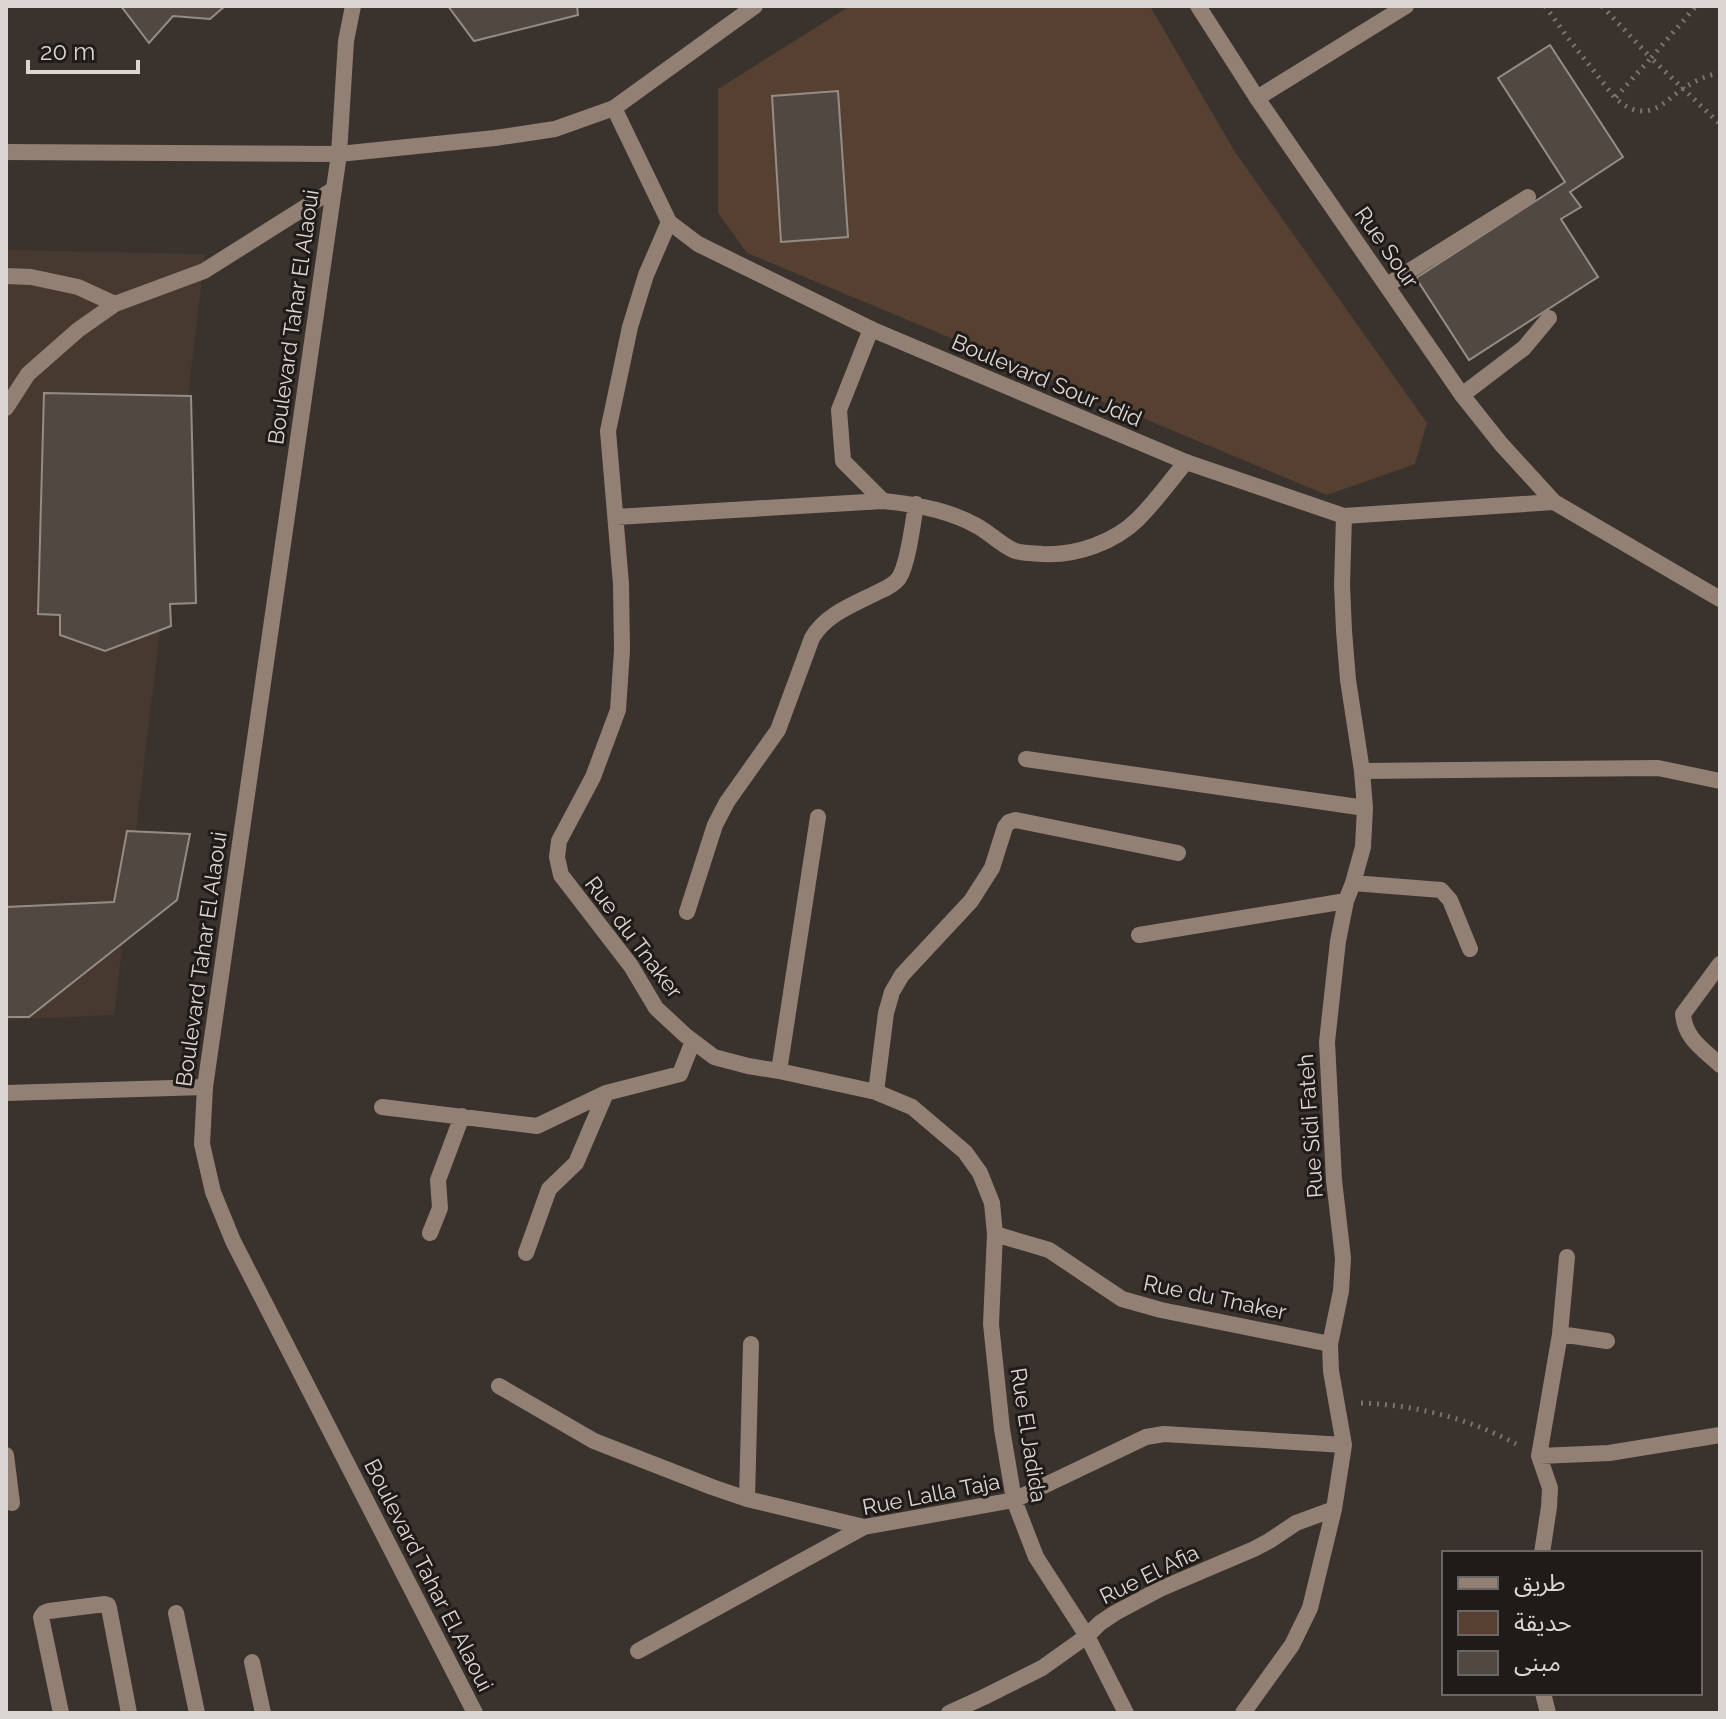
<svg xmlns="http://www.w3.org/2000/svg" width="1726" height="1719" font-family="Raleway,'Noto Sans Arabic',sans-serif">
<rect width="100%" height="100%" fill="#3a322c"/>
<!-- built -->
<path fill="#473930" d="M 6,250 L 205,254 L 114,1015 L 6,1020 Z"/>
<!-- green -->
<path fill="#564031" d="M 850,6 L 1150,6 L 1235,152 L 1427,423 L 1415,464 L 1327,495 L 747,253 L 718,213 L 718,89 Z"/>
<!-- building -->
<path fill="#514842" stroke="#968c86" stroke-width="2" d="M 121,6 L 225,6 L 210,19 L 173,16 L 149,43 Z
M 448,6 L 577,6 L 578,15 L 474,41 Z
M 1550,45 L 1623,157 L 1570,192 L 1581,207 L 1561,219 L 1598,277 L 1469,360 L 1416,278 L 1565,182 L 1498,78 Z
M 838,91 L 848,237 L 781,242 L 772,96 Z
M 44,393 L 191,396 L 196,603 L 170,604 L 171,626 L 105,651 L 60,635 L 60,615 L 38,614 Z
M 127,831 L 190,834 L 177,900 L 29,1017 L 6,1017 L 6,907 L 114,902 Z"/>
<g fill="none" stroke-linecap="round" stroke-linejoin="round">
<!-- path -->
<path stroke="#7b736f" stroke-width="5" stroke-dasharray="2 6" stroke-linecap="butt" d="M 1545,6 L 1568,38 L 1615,98
M 1602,6 L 1651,58 L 1696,6
M 1720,73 C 1707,75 1695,81 1684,88 C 1667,99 1655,117 1632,109 C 1626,107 1620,102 1615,98 L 1651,58 L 1720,124
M 1361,1403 C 1415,1405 1468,1418 1516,1444"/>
<!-- service -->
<path stroke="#938074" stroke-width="16" d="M 1257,98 L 1406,6
M 669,222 L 646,275 L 630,327 L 608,431 L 621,584 L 622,650 L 618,710 L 593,777 L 559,841 L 557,857 L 561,875 L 631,966 L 656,1008 L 685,1035 L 714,1057 L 748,1066 L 779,1071 L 876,1092 L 912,1107 L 965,1152 L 980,1173 L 992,1203 L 995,1234 L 1049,1250 L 1122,1299 L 1161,1310 L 1330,1344
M 6,276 L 31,277 L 78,287 L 115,304
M 1387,285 L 1528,197
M 1462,395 L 1524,348 L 1549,318
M 6,408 L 28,374 L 78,330 L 115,304 L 204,271 L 334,189
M 616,517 L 883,501 C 915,504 949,510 977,526 C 990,533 1000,544 1013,550 C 1022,554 1033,553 1043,554 C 1076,556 1115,542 1138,519 C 1156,501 1170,481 1186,462
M 1026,759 L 1365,808
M 1362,771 L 1658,768 L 1720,781
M 1353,883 L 1441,890 L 1450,900 L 1470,949
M 687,912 L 715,825 L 727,802 L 778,730 L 812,638 C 826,614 853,605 878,592 C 885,589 894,585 899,578 C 908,564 913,523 916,504
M 1139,935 L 1346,901
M 1720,964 L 1683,1014 C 1685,1039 1703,1049 1720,1065
M 779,1071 L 818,817
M 876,1092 L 886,1013 L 892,992 L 902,975 L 971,901 L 992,868 L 1005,827 L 1009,822 L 1016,820 L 1178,853
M 382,1107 L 537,1126 L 606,1093 L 680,1074 L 693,1041
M 430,1233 L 440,1208 L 438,1180 L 462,1116
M 995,1234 L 991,1324 L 1002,1429 L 1014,1500 L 1036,1557 L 1087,1636 L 1126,1713
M 526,1253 L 549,1189 L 576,1163 L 606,1093
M 1560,1334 L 1607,1341
M 499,1386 L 594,1441 L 712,1487 L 747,1499 L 864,1527
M 6,1455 L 12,1503
M 1539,1456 L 1609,1453 L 1720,1435
M 747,1499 L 751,1344
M 1542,1553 L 1549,1507 L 1550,1488 L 1539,1456 L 1560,1334 L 1567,1257
M 176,1613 L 197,1713
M 638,1651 L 864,1527 L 1014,1500 L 1146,1437 L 1164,1434 L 1344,1445
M 252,1662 L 263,1713
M 1543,1693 L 1548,1713
M 61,1713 L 41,1617 L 44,1613 L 49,1611 L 105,1604 L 108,1605 L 109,1608 L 129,1713
M 949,1713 L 984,1697 L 1042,1668 L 1087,1636 L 1100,1623 L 1115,1613 L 1160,1589 L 1254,1549 L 1269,1541 L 1296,1523 L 1334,1509
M 1243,1713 L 1292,1645 L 1310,1608 L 1334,1509 L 1344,1445 L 1331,1371 L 1330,1344 L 1341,1291 L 1343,1258 L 1334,1180 L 1327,1042 L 1338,941 L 1346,901 L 1353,883 L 1363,847 L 1365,808 L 1362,771 L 1348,680 L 1344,631 L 1342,585 L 1344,516"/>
<!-- pedestrian -->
<path stroke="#938074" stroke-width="16" d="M 871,329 L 839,410 L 843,461 L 883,501"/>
<!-- minor -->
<path stroke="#938074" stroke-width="16" d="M 1198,6 L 1257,98 L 1462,395 L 1501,444 L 1554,502 L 1720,599
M 614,108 L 669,222 L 698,244 L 871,329 L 1186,462 L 1344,516 L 1554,502
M 339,154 L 346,41 L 353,6
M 6,1093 L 205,1087"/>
<!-- tertiary -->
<path stroke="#938074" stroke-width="16" d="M 6,152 L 339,154 L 495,138 L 555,129 L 614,108 L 755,6
M 339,154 L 205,1087 L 202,1144 L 213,1192 L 233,1241 L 475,1713"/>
</g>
<g text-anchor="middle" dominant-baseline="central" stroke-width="6" stroke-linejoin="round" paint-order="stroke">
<!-- street labels -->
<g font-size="22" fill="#dcd6d3" stroke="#1e1b18">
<text transform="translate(1387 247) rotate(55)">Rue Sour</text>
<text transform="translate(293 317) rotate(-82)">Boulevard Tahar El Alaoui</text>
<text transform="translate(1047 380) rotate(23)">Boulevard Sour Jdid</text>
<text transform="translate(634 937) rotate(53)">Rue du Tnaker</text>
<text transform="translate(201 959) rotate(-82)">Boulevard Tahar El Alaoui</text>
<text transform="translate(1310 1126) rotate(-94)">Rue Sidi Fateh</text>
<text transform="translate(1215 1297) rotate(12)">Rue du Tnaker</text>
<text transform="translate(1029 1435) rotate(81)">Rue El Jadida</text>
<text transform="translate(931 1494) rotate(-11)">Rue Lalla Taja</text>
<text transform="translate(1149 1574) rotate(-26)">Rue El Afia</text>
<text transform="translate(429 1575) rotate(63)">Boulevard Tahar El Alaoui</text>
</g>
</g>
<!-- border -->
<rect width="1726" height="1719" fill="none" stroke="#dcd6d3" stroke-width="16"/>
<!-- legend -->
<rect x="1442" y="1551" width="260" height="144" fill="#1e1b18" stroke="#6a6663" stroke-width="2"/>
<rect x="1458" y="1577" width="40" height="12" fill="#938074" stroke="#6a6663" stroke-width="2"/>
<text x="1514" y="1591" font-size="24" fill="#dcd6d3">طريق</text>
<rect x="1458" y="1611" width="40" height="24" fill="#564031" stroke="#6a6663" stroke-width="2"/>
<text x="1514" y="1631" font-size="24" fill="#dcd6d3">حديقة</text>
<rect x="1458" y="1651" width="40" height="24" fill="#514842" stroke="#6a6663" stroke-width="2"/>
<text x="1514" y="1671" font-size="24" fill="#dcd6d3">مبنى</text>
<!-- scale -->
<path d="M28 60v12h110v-12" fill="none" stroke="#dcd6d3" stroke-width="4"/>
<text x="40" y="60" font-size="24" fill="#dcd6d3" stroke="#1e1b18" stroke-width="6" paint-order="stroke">20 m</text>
</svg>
